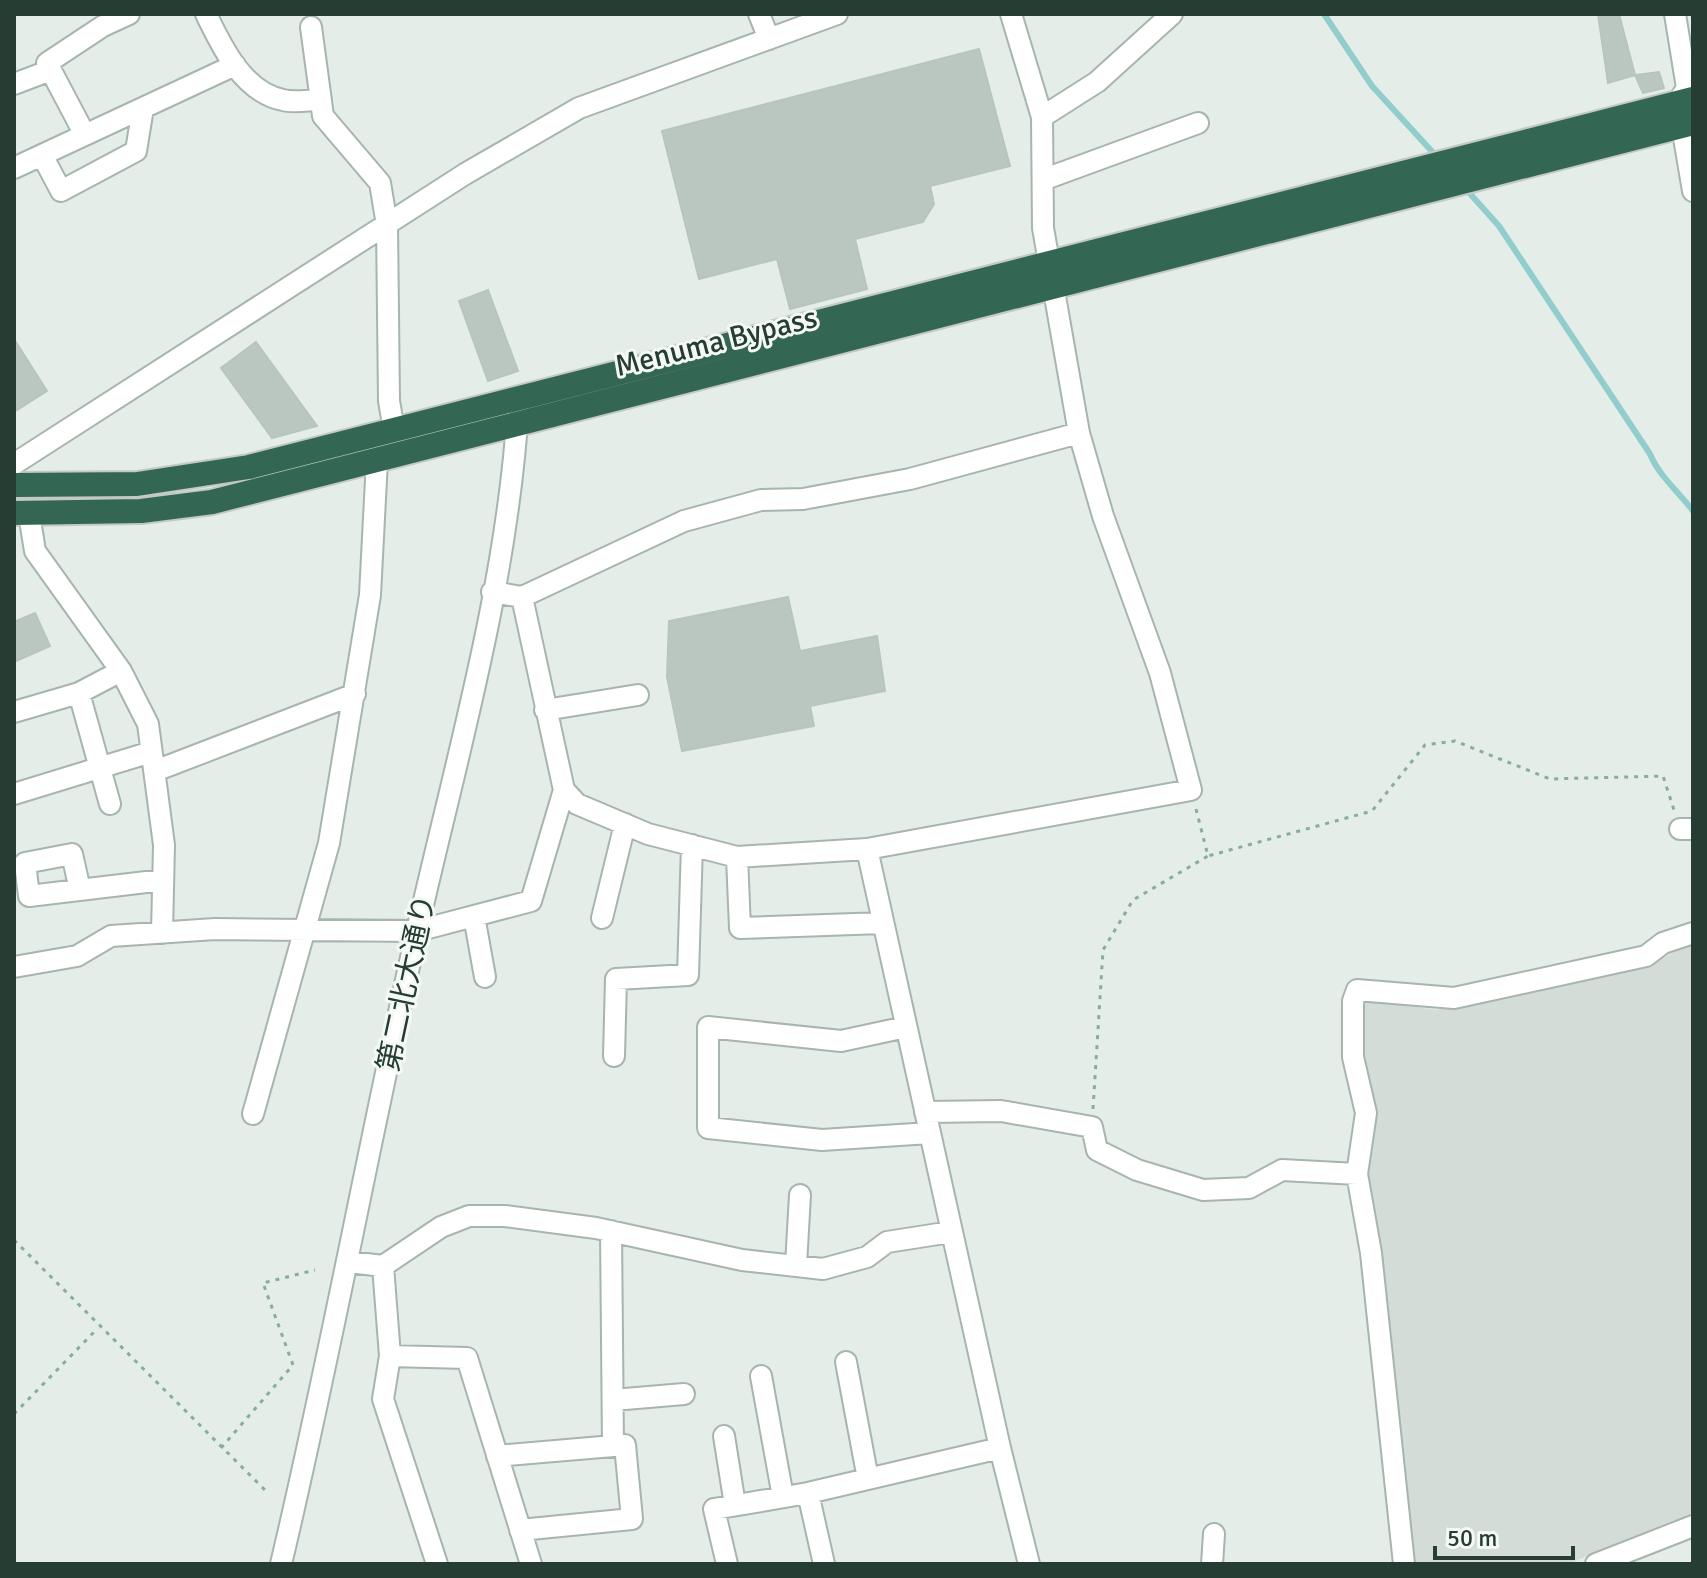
<svg xmlns="http://www.w3.org/2000/svg" width="1707" height="1578" font-family="Signika,'Noto Sans JP',sans-serif">
<rect width="100%" height="100%" fill="#e4ede8"/>
<!-- built -->
<path fill="#d3dcd6" d="M 1693,941 L 1693,1515 L 1567,1564 L 1411,1564 L 1368,1172 L 1375,1128 L 1360,1045 L 1363,1004 L 1372,1001 L 1437,1010 L 1662,959 Z"/>
<g fill="none" stroke-linecap="round" stroke-linejoin="round">
<!-- stream -->
<path stroke="#91cdcc" stroke-width="6" d="M 1324,14 L 1372,86 L 1438,158
M 1464,187 L 1499,226 L 1650,454 C 1659,476 1679,492 1693,511"/>
</g>
<!-- building -->
<path fill="#bac7c0" stroke="#b7c6bd" stroke-width="2" d="M 1598,14 L 1619,14 L 1635,75 L 1608,83 Z
M 979,49 L 1010,166 L 930,186 L 934,204 L 923,222 L 855,239 L 867,289 L 790,309 L 777,259 L 699,279 L 662,131 Z
M 1659,72 L 1664,88 L 1643,93 L 1635,75 Z
M 488,290 L 518,371 L 488,381 L 459,301 Z
M 14,339 L 47,391 L 14,412 Z
M 256,342 L 317,426 L 272,438 L 221,368 Z
M 788,597 L 800,651 L 877,636 L 885,691 L 810,706 L 814,726 L 682,751 L 667,677 L 669,621 Z
M 35,613 L 50,646 L 14,662 L 14,622 Z"/>
<g fill="none" stroke-linecap="round" stroke-linejoin="round">
<!-- minor casing -->
<g stroke="#a7b5ae" stroke-width="24">
<path id="minor" d="M 206,14 C 222,47 243,92 283,100 C 294,103 309,100 321,100
M 759,14 L 769,39
M 1675,14 L 1687,88 L 1678,102 L 1693,191
M 311,27 L 323,116 L 380,183 L 387,225 L 389,401 L 394,430
M 14,84 L 51,70
M 1042,117 L 1097,82 L 1172,14
M 85,135 L 47,63 L 103,26 L 129,14
M 42,155 L 61,191 L 136,151 L 143,108
M 14,168 L 235,65
M 1045,179 L 1198,123
M 14,464 L 465,174 L 579,108 L 837,14
M 29,514 L 35,551 L 121,671 L 148,724 L 164,845 L 162,933
M 492,592 L 522,597 L 684,521 L 761,500 L 803,499 L 910,479 L 1079,433
M 522,597 L 564,790 L 577,804 L 648,834 L 737,857 L 867,849 L 1191,790 L 1160,673 L 1103,516 L 1079,433 L 1043,228 L 1042,117 L 1011,14
M 79,693 L 110,804
M 545,710 L 638,695
M 14,712 L 79,693 L 121,671
M 155,771 L 355,694
M 14,794 L 151,752
M 1680,829 L 1693,829
M 867,849 L 1000,1448 L 1029,1564
M 737,857 L 740,928 L 883,923
M 80,890 L 72,854 L 25,863 L 29,896 L 163,880
M 474,916 L 485,977
M 602,918 L 625,824
M 14,967 L 77,956 L 111,936 L 215,929 L 417,931 L 531,901 L 564,790
M 906,1027 L 841,1041 L 708,1027 L 708,1128 L 822,1140 L 930,1133
M 614,1056 L 616,979 L 688,975 L 692,845
M 925,1112 L 1001,1111 L 1092,1127 L 1097,1150 L 1137,1170 L 1203,1190 L 1249,1188 L 1282,1170 L 1357,1174
M 253,1114 L 329,843 L 370,595 L 377,460
M 611,1231 L 613,1446
M 349,1262 L 383,1266 L 441,1227 L 469,1216 L 505,1216 L 596,1228 L 742,1260 L 823,1269 L 867,1257 L 887,1242 L 951,1232
M 796,1265 L 800,1195
M 383,1266 L 390,1356 L 383,1399 L 437,1564
M 390,1356 L 467,1358 L 531,1564
M 846,1362 L 868,1479
M 761,1376 L 783,1497
M 613,1400 L 684,1394
M 724,1436 L 735,1505
M 497,1456 L 625,1445 L 632,1519 L 520,1530
M 808,1493 L 824,1564
M 281,1564 C 331,1354 369,1141 417,931 C 456,759 507,586 518,409
M 727,1564 L 714,1509 L 808,1493 L 1000,1448
M 1212,1564 L 1214,1534
M 1404,1564 L 1371,1253 L 1357,1174 L 1366,1113 L 1353,1057 L 1353,1001 L 1357,990 L 1454,998 L 1646,956 L 1663,943 L 1693,933
M 1596,1564 L 1693,1526"/>
</g>
<!-- highway casing -->
<g stroke="#c2c9c6" stroke-width="28">
<path id="highway" d="M 14,485 L 137,484 L 249,467 L 1693,99
M 14,513 L 141,511 L 212,502 L 1693,123"/>
</g>
<!-- path -->
<path stroke="#87ad9b" stroke-width="3" stroke-dasharray="4 6" stroke-linecap="butt" d="M 1196,809 L 1208,856 L 1372,811 L 1425,745 L 1455,741 L 1550,779 L 1663,776 L 1675,813
M 1093,1109 L 1103,950 L 1133,900 L 1208,856
M 14,1240 L 265,1490
M 14,1414 L 98,1328
M 221,1448 L 293,1365 L 263,1283 L 315,1270"/>
<!-- minor -->
<use href="#minor" stroke="#fff" stroke-width="20"/>
<!-- highway -->
<use href="#highway" stroke="#336753" stroke-width="24"/>
</g>
<g text-anchor="middle" dominant-baseline="central" stroke-width="6" stroke-linejoin="round" paint-order="stroke">
<!-- street labels -->
<g font-size="30" fill="#253d32" stroke="#f5f9f6">
<text transform="translate(716 342) rotate(-14)">Menuma Bypass</text>
<text transform="translate(407 983) rotate(-78)">第二北大通り</text>
</g>
</g>
<!-- border -->
<rect width="1707" height="1578" fill="none" stroke="#253d32" stroke-width="32"/>
<!-- scale -->
<path d="M1435 1546v12h138v-12" fill="none" stroke="#253d32" stroke-width="4"/>
<text x="1447" y="1546" font-size="24" fill="#253d32" stroke="#f5f9f6" stroke-width="6" paint-order="stroke">50 m</text>
</svg>
